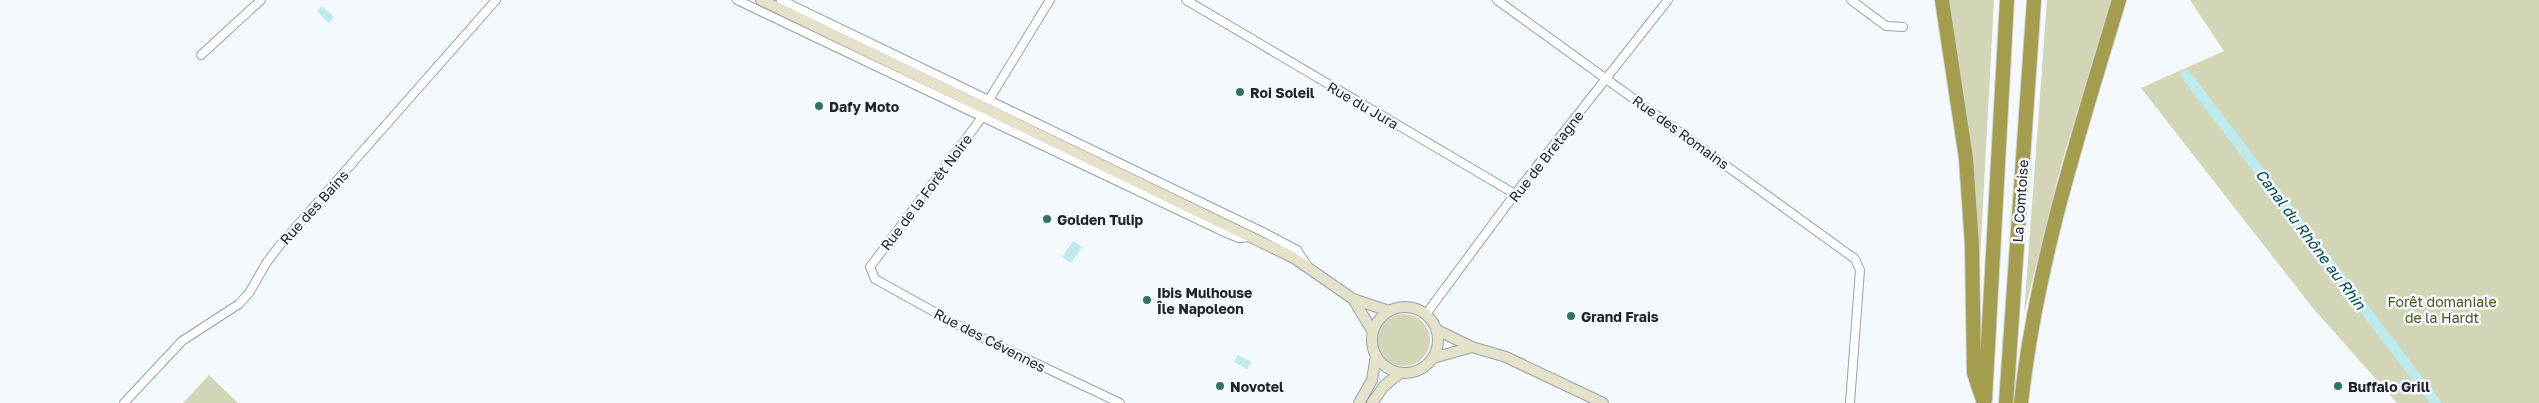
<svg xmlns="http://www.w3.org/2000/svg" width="2539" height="403" font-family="'Golos Text',sans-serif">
<rect width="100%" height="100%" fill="#f4f9fe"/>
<!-- green -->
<path fill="#d2d5b6" d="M 1945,0 L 1994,0 L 1978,297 Z
M 2047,0 L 2111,0 L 2061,165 L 2024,314 Z
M 2190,0 L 2539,0 L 2539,403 L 2397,403 L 2312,307 L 2141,88 L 2224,51 Z
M1378 340a26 26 0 1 1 52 0a26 26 0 1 1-52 0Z
M 209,375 L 238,403 L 183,403 Z"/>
<!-- water -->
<path fill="#bceaed" d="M 322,6 L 334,17 L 329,23 L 317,11 Z
M 1073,241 L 1082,247 L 1071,263 L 1062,257 Z
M 1238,355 L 1251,362 L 1247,369 L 1234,362 Z"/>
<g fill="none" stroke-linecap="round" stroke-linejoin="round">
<!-- canal -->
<path stroke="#bceaed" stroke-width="10" d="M 2186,75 L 2436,403"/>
<!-- street casing -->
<g stroke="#9ba1a7" stroke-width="10">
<path id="street" d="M 737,0 L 1224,232 L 1239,238 L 1251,237
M 781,0 L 1265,233 L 1297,250 L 1307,265
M 1186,0 L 1515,194
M 1497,0 L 1855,259 L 1860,270 L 1850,403
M 1851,0 L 1886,26 L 1903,27
M 201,55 L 261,0
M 990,98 L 1050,0
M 983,116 L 870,267 L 875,279 L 976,335 L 1120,403
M 1426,314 L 1515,194 L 1668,0
M 124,403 L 182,341 L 239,304 L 249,293 L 267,262 L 280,245 L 496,0"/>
</g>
<!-- secondary casing -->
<g stroke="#9ba1a7" stroke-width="12">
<path id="secondary" d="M 761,0 L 1294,258 L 1353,299 L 1373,332
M 1353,299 L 1389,311
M1372 340a33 33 0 1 1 66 0a33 33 0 1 1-66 0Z
M 1437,330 L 1472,347 L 1506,357 L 1603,403
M 1433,358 L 1472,347
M 1359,403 L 1372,380 L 1376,355
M 1372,403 L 1384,386 L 1400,373"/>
</g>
<!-- highway casing -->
<g stroke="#d3d3d4" stroke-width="16">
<path id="highway" d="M 1942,0 L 1966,158 L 1972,245 L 1974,373 L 1984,403
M 1985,399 L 2007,0
M 2006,403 L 2034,0
M 2021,403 C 2036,264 2079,133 2119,0"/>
</g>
<!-- street -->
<use href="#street" stroke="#fff" stroke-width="8"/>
<!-- secondary -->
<use href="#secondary" stroke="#e4e2ca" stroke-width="10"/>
<!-- highway -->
<use href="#highway" stroke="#a59d4e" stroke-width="14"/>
</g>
<!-- markers -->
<g fill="#327362" stroke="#f4f9fe" stroke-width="2">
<circle cx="1240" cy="92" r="5"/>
<circle cx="819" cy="106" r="5"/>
<circle cx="1047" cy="219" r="5"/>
<circle cx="1147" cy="300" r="5"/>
<circle cx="1571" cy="316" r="5"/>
<circle cx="1220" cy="386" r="5"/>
<circle cx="2338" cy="386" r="5"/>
</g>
<g text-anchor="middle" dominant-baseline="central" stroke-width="5" stroke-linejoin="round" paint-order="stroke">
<!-- poi labels -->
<g font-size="14" font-weight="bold" fill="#222427" stroke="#f4f9fe" text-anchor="start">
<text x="1250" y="92">Roi Soleil</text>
<text x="829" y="106">Dafy Moto</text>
<text x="1057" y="219">Golden Tulip</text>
<text x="1157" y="292">Ibis Mulhouse<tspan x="1157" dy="16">Île Napoleon</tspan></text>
<text x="1581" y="316">Grand Frais</text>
<text x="1230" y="386">Novotel</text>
<text x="2348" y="386">Buffalo Grill</text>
</g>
<!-- street labels -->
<g font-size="14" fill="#222427" stroke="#f4f9fe">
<text transform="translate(1363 105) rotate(30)">Rue du Jura</text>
<text transform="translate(1681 132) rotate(36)">Rue des Romains</text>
<text transform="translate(1546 156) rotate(-52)">Rue de Bretagne</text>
<text transform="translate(926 192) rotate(-53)">Rue de la Forêt Noire</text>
<text transform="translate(2020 201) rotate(-86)">La Comtoise</text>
<text transform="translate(314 207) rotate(-48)">Rue des Bains</text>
<text transform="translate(990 340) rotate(27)">Rue des Cévennes</text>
</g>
<!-- park labels -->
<g font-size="14" fill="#50531b" stroke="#f4f9fe">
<text x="2442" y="301">Forêt domaniale<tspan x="2442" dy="16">de la Hardt</tspan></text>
</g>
<!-- water labels -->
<g font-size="15" font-style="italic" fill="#02494e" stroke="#f4f9fe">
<text transform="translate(2311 239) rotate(53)">Canal du Rhône au Rhin</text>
</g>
</g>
</svg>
